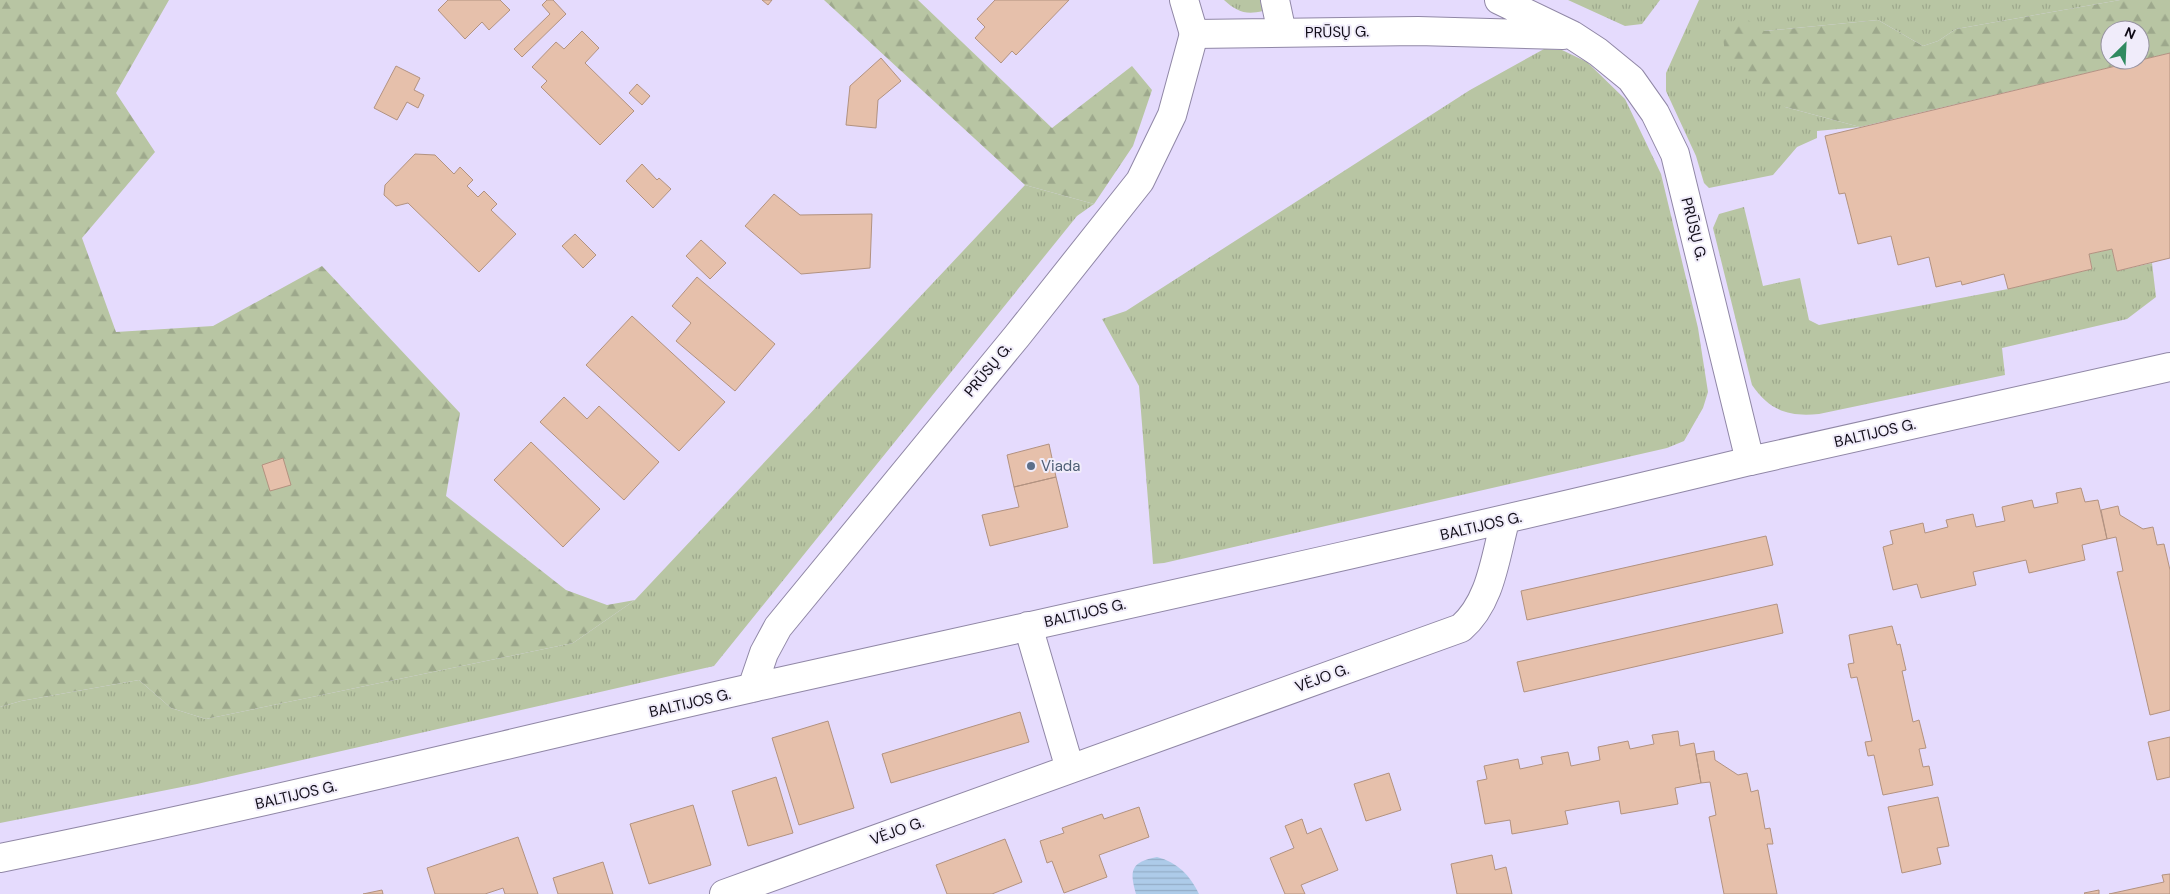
<svg xmlns="http://www.w3.org/2000/svg" width="2170" height="894" font-family="'DM Sans',sans-serif">
<defs>
<pattern id="grass-tufts" width="24" height="20" patternUnits="userSpaceOnUse" patternTransform="scale(1.25)"><rect width="24" height="20" fill="#b8c5a3"/><path d="M3 7l-1-3M5 7V3M7 7l1-3M15 17l-1-3M17 17v-4M19 17l1-3" fill="none" stroke="#9da88c"/></pattern>
<pattern id="forest-firs" width="22" height="20" patternUnits="userSpaceOnUse" patternTransform="scale(1.25)"><rect width="22" height="20" fill="#b8c5a3"/><path d="M5 1l3.5 6h-7zM16 11l3.5 6h-7z" fill="#9da88c"/></pattern>
<pattern id="water-rules" width="6" height="5" patternUnits="userSpaceOnUse" patternTransform="scale(1.25)"><rect width="6" height="5" fill="#adcbe9"/><path d="M0 2.5h6" fill="none" stroke="#94adc7"/></pattern>
</defs>
<rect width="100%" height="100%" fill="#e5dbfd"/>
<!-- grass -->
<path fill="url(#grass-tufts)" d="M 1224,0 L 1262,0 L 1263,11 C 1246,15 1237,12 1224,0 Z
M 1568,0 L 1660,0 L 1642,24 L 1625,26 Z
M 1699,0 L 2120,0 L 1956,29 L 1938,41 L 1923,46 L 1878,20 L 1764,31 L 1785,107 L 1860,127 L 1817,131 L 1817,138 L 1797,147 L 1773,175 L 1709,188 L 1704,183 L 1696,156 L 1666,91 L 1666,73 Z
M 1544,49 L 1562,50 L 1587,62 L 1625,99 L 1661,174 L 1698,328 L 1708,392 L 1703,408 L 1684,441 L 1667,448 L 1164,563 L 1153,564 L 1139,386 L 1102,319 L 1126,311 L 1470,90 Z
M 1025,185 L 1094,204 L 1077,216 L 714,666 L 197,784 L 0,823 L 0,707 L 21,701 L 139,680 L 171,708 L 206,719 L 573,643 L 635,600 Z
M 1744,207 L 1763,286 L 1800,278 L 1809,320 L 1819,325 L 2008,289 L 2092,269 L 2089,254 L 2112,249 L 2117,271 L 2152,263 L 2156,297 L 2127,319 L 2002,348 L 2005,375 L 1819,414 C 1789,417 1770,411 1752,385 L 1713,228 L 1719,214 Z"/>
<!-- forest -->
<path fill="url(#forest-firs)" fill-rule="evenodd" d="M 0,0 L 169,0 L 116,93 L 155,152 L 82,238 L 116,332 L 213,326 L 322,266 L 460,413 L 446,496 L 566,590 L 607,605 L 635,600 L 573,643 L 206,719 L 171,708 L 139,680 L 21,701 L 0,707 Z
M 824,0 L 918,0 L 1052,128 L 1132,66 L 1152,90 L 1133,146 L 1094,204 L 1025,185 Z
M 2120,0 L 2170,0 L 2170,53 L 1860,127 L 1785,107 L 1725,54 L 1723,36 L 1739,14 L 1764,31 L 1878,20 L 1923,46 L 1938,41 L 1956,29 ZM 2110,30 L 2140,30 L 2140,60 L 2110,60 Z"/>
<!-- water -->
<path fill="url(#water-rules)" d="M 1157,857 C 1177,862 1190,875 1199,894 L 1136,894 C 1129,870 1131,862 1157,857 Z"/>
<!-- building -->
<path fill="#e6c0ab" stroke="#b29280" d="M 448,0 L 500,0 L 510,10 L 489,30 L 482,22 L 465,39 L 438,10 Z
M 547,0 L 553,0 L 566,14 L 522,57 L 514,49 L 550,14 L 542,5 Z
M 762,0 L 772,0 L 768,5 Z
M 995,0 L 1069,0 L 1016,55 L 1012,51 L 1001,63 L 975,38 L 985,27 L 977,19 Z
M 582,31 L 599,48 L 585,63 L 634,111 L 600,145 L 541,87 L 547,81 L 532,67 L 556,42 L 564,49 Z
M 2170,53 L 2170,258 L 2117,271 L 2112,249 L 2089,254 L 2092,269 L 2008,289 L 2004,274 L 1962,285 L 1961,281 L 1936,287 L 1929,257 L 1898,265 L 1891,236 L 1858,244 L 1845,193 L 1839,194 L 1825,136 Z
M 881,58 L 901,81 L 878,100 L 876,128 L 846,125 L 850,86 Z
M 396,66 L 420,78 L 414,90 L 424,95 L 418,108 L 407,102 L 397,120 L 374,108 Z
M 637,84 L 650,96 L 642,105 L 629,93 Z
M 415,154 L 435,155 L 454,174 L 460,167 L 473,180 L 467,186 L 478,197 L 484,191 L 497,204 L 491,210 L 516,234 L 479,272 L 408,203 L 396,206 L 384,195 L 385,185 Z
M 642,164 L 657,180 L 659,178 L 671,189 L 653,208 L 626,181 Z
M 774,194 L 800,215 L 872,214 L 870,268 L 801,274 L 745,226 Z
M 575,234 L 596,255 L 583,268 L 562,246 Z
M 701,240 L 726,263 L 710,279 L 686,256 Z
M 697,277 L 775,344 L 735,391 L 676,341 L 691,323 L 672,306 Z
M 632,316 L 725,402 L 679,451 L 586,365 Z
M 564,397 L 587,419 L 599,406 L 659,462 L 624,500 L 540,422 Z
M 531,442 L 600,509 L 563,547 L 494,480 Z
M 1049,444 L 1056,477 L 1014,487 L 1007,455 Z
M 283,458 L 291,485 L 270,491 L 262,465 Z
M 1056,477 L 1068,527 L 990,546 L 982,515 L 1019,507 L 1014,487 Z
M 2081,488 L 2085,502 L 2098,500 L 2107,539 L 2082,545 L 2085,560 L 2029,573 L 2026,560 L 1973,572 L 1976,585 L 1921,598 L 1917,584 L 1893,590 L 1883,547 L 1893,544 L 1890,531 L 1923,523 L 1925,533 L 1948,527 L 1946,520 L 1973,514 L 1976,527 L 2005,521 L 2002,507 L 2032,500 L 2034,508 L 2058,503 L 2056,493 Z
M 2118,506 L 2120,515 L 2143,529 L 2153,527 L 2157,545 L 2164,544 L 2170,570 L 2170,710 L 2150,715 L 2117,572 L 2123,571 L 2116,537 L 2107,539 L 2101,510 Z
M 1766,536 L 1773,565 L 1527,620 L 1521,591 Z
M 1777,604 L 1783,633 L 1524,692 L 1517,662 Z
M 1892,626 L 1897,645 L 1900,644 L 1906,670 L 1902,671 L 1913,722 L 1919,720 L 1926,748 L 1919,749 L 1923,767 L 1929,766 L 1933,785 L 1883,795 L 1874,755 L 1868,756 L 1865,742 L 1872,741 L 1857,677 L 1851,678 L 1848,664 L 1854,663 L 1849,635 Z
M 1020,712 L 1029,742 L 891,783 L 882,754 Z
M 828,721 L 854,808 L 799,825 L 772,738 Z
M 1678,731 L 1680,746 L 1694,743 L 1701,783 L 1675,788 L 1678,804 L 1621,814 L 1619,801 L 1565,811 L 1568,824 L 1512,834 L 1510,820 L 1485,824 L 1477,781 L 1487,779 L 1484,766 L 1518,759 L 1520,769 L 1543,764 L 1541,757 L 1568,752 L 1571,766 L 1600,760 L 1598,747 L 1628,741 L 1630,749 L 1654,744 L 1652,735 Z
M 2170,737 L 2170,777 L 2157,780 L 2148,742 Z
M 1714,751 L 1715,760 L 1738,775 L 1747,773 L 1751,792 L 1758,790 L 1765,829 L 1770,828 L 1773,844 L 1767,844 L 1777,894 L 1724,894 L 1709,817 L 1716,815 L 1710,782 L 1701,783 L 1696,754 Z
M 1389,773 L 1401,810 L 1366,821 L 1354,784 Z
M 776,777 L 793,833 L 748,846 L 732,791 Z
M 1938,797 L 1949,846 L 1937,848 L 1941,864 L 1902,873 L 1888,807 Z
M 693,805 L 711,865 L 649,884 L 630,824 Z
M 1139,807 L 1149,837 L 1099,855 L 1107,877 L 1064,893 L 1052,861 L 1047,863 L 1040,841 L 1064,833 L 1062,828 L 1102,814 L 1104,819 Z
M 1302,819 L 1307,834 L 1321,828 L 1338,870 L 1301,885 L 1305,894 L 1285,894 L 1270,858 L 1294,848 L 1285,826 Z
M 518,837 L 538,894 L 505,894 L 503,888 L 485,894 L 435,894 L 427,868 Z
M 1005,839 L 1022,882 L 992,894 L 947,894 L 936,865 Z
M 1492,855 L 1495,870 L 1506,867 L 1512,894 L 1457,894 L 1451,864 Z
M 603,862 L 613,894 L 558,894 L 553,878 Z
M 2170,874 L 2170,894 L 2109,894 L 2164,882 L 2162,875 Z
M 382,890 L 383,894 L 363,894 Z
M 2099,890 L 2099,894 L 2085,894 L 2084,893 Z"/>
<g fill="none" stroke-linecap="round" stroke-linejoin="round">
<!-- minor casing -->
<g stroke="#9087a6" stroke-width="30">
<path id="minor" d="M 1028,626 L 1070,769
M 752,688 L 764,653 L 778,627 L 1017,336 L 1140,181 L 1172,115 L 1194,34
M 0,858 C 254,807 504,744 756,687 C 1088,613 1420,541 1750,461
M 724,894 L 1461,628 C 1491,602 1495,558 1505,521"/>
</g>
<!-- major casing -->
<g stroke="#9087a6" stroke-width="30">
<path id="major" d="M 1184,0 L 1194,34 L 1418,31 L 1563,35
M 1275,0 L 1282,33
M 1499,0 L 1572,35 L 1598,52 L 1631,79 L 1655,113 L 1675,154 L 1750,461 L 2170,367"/>
</g>
<!-- minor -->
<use href="#minor" stroke="#fff" stroke-width="28"/>
<!-- major -->
<use href="#major" stroke="#fff" stroke-width="28"/>
</g>
<!-- markers -->
<circle fill="#5c6f8a" stroke="#f0ecfa" stroke-width="2" cx="1031" cy="466" r="5"/>
<g text-anchor="middle" dominant-baseline="central" stroke-width="4" stroke-linejoin="round" paint-order="stroke">
<!-- street labels -->
<g font-size="15" fill="#100c17" stroke="#f0ecfa">
<text transform="translate(1337 32) rotate(-1)">PRŪSŲ G.</text>
<text transform="translate(1694 229) rotate(76)">PRŪSŲ G.</text>
<text transform="translate(988 370) rotate(-50)">PRŪSŲ G.</text>
<text transform="translate(1875 433) rotate(-13)">BALTIJOS G.</text>
<text transform="translate(1481 526) rotate(-13)">BALTIJOS G.</text>
<text transform="translate(1085 613) rotate(-13)">BALTIJOS G.</text>
<text transform="translate(1322 678) rotate(-20)">VĖJO G.</text>
<text transform="translate(690 703) rotate(-13)">BALTIJOS G.</text>
<text transform="translate(296 795) rotate(-13)">BALTIJOS G.</text>
<text transform="translate(897 831) rotate(-20)">VĖJO G.</text>
</g>
<!-- service labels -->
<g font-size="15" fill="#4e5e75" stroke="#f0ecfa" text-anchor="start">
<text x="1041" y="466">Viada</text>
</g>
</g>
<!-- north arrow -->
<g transform="translate(2125 45) rotate(24)"><circle r="24" fill="#f0ecfa" stroke="#96929f"/>
<path d="M0-4L9 19L0 12L-9 19Z" fill="#308a60"/>
<text y="-8" font-size="14" font-weight="bold" text-anchor="middle" fill="#100c17">N</text>
</g>
</svg>
